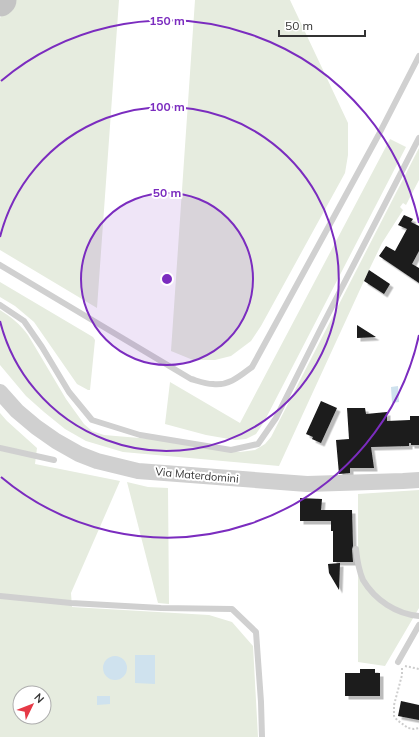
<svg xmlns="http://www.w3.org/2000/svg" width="419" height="737" font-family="Mulish,sans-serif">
<defs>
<filter id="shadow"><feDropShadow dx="3.5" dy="3.5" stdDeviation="0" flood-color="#0004"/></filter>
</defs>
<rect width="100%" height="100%" fill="#fff"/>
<!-- green -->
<path fill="#e6ecdf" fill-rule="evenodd" d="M 12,0 L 119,0 L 97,308 L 0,250 L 0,18 Z
M 195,0 L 290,0 L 348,123 L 348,155 L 345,173 L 261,326 L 251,341 L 231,356 L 215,360 L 193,360 L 171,351 Z
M 390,139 L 406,147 L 264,422 L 256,434 L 246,439 L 235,440 L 206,435 L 165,424 L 170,382 L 240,423 Z
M 419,148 L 419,180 L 406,205 L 403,203 L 400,207 L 403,210 L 382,243 L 369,270 L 279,466 L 123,452 L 86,441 L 65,429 L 44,412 L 26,396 L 0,365 L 0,310 C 11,317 20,324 28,335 L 66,399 L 84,424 L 92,431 L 104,435 L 163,440 L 240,452 L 255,450 L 265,444 L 271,437 Z
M 0,282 L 93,337 L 95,340 L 90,390 L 88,390 L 77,384 L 34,322 L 15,306 L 0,297 Z
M 0,413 L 7,421 L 37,448 L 35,464 L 120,481 L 71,593 L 72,607 L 209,615 L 232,622 L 253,646 L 258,737 L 0,737 ZM 20,693 L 44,693 L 44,717 L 20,717 Z
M 127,482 L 148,487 L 168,488 L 169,604 L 158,603 Z
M 419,490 L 419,608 L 385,666 L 358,662 L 358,494 Z"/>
<!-- water -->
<path fill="#cfe2ee" d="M 398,386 L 399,402 L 392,403 L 391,387 Z
M 135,655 L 155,655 L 155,684 L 135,683 Z
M103 668a12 12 0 1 1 24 0a12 12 0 1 1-24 0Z
M 97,696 L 110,696 L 110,704 L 97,705 Z"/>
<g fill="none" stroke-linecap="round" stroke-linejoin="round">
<!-- taxiway -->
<path stroke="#c4c4c4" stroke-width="31" d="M 0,1 L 1,0"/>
</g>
<!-- building -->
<path fill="#1a1a1a" filter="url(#shadow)" d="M 404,215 L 413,219 L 411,222 L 419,226 L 419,251 L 412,264 L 419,268 L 419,283 L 379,256 L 386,246 L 395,251 L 407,229 L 398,225 Z
M 369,270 L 390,284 L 384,294 L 364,281 Z
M 357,325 L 376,337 L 357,338 Z
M 321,401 L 337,408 L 321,443 L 312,439 L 313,437 L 306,434 Z
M 347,408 L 365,408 L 366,414 L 387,412 L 387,421 L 410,420 L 410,416 L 419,416 L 419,445 L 411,445 L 411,443 L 409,443 L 409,446 L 371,447 L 374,468 L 350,468 L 350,473 L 339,474 L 336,440 L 349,439 Z
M 300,498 L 322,499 L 321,510 L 352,510 L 353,546 L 352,549 L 353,562 L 333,562 L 333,531 L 331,531 L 331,521 L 300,521 Z
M 340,563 L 339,590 L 329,573 L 328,564 Z
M 360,669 L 375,669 L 375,673 L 380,673 L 380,696 L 345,696 L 345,673 L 360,673 Z
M 401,701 L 419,705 L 419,720 L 398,716 Z"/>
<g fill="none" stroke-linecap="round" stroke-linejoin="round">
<!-- path -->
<path stroke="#cdcdcd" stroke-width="2" stroke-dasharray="2 2" stroke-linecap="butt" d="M 405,666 L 419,669
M 402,668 L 402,675 L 394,705 L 394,716 L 397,720 L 408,728 L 414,729 L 419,728"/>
<!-- service -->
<path stroke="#d0d0d0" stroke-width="6" d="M 0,265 L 191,379 C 198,381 205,384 213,384 C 229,386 240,376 252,367 L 378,136 L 419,56
M 0,305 L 24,321 L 42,347 L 69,392 L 92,420 L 140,435 L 231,450 L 258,444 L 276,418 L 321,328 L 419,138
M 0,448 L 54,460
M 356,549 C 357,559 359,571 363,580 C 375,600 396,614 419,616
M 0,596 L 71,603 L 161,608 L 232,609 L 256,632 L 261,702 L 262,737
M 398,662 L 419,625"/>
<!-- tertiary -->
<path stroke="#d0d0d0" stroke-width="16" d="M 0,392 L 17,411 L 36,427 L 56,441 L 79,454 L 97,461 L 138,471 L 307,484 L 403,481 L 419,480"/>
</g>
<!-- distance rings -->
<circle cx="167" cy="279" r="86" fill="#7b2cbf" fill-opacity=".12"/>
<g fill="none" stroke="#7b2cbf" stroke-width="2">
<circle cx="167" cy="279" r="86"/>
<path d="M0 237A172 172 0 1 1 0 321"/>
<path d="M419 335A258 258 0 0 1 1 477M1 81A258 258 0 0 1 419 223"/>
</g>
<g text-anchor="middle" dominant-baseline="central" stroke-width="4" stroke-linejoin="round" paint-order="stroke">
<!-- street labels -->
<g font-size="11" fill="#333" stroke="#fff">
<text transform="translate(197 475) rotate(5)">Via Materdomini</text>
</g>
</g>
<circle cx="167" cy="279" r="6" fill="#7b2cbf" stroke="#fff" stroke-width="2"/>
<g font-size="12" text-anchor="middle" font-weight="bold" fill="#7b2cbf" stroke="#fff" stroke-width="4" stroke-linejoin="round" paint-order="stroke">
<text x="167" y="25">150 m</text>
<text x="167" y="111">100 m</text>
<text x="167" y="197">50 m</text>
</g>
<!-- north arrow -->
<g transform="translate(32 705) rotate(47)"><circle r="19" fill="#ffffff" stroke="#adadad"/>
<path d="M0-3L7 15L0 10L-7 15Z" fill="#e63946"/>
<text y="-6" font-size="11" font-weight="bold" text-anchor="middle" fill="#333333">N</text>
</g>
<!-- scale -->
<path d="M279 30v6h86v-6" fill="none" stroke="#333333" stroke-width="2"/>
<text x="285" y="30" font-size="12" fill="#333333" stroke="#ffffff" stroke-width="3" paint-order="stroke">50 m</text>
</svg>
